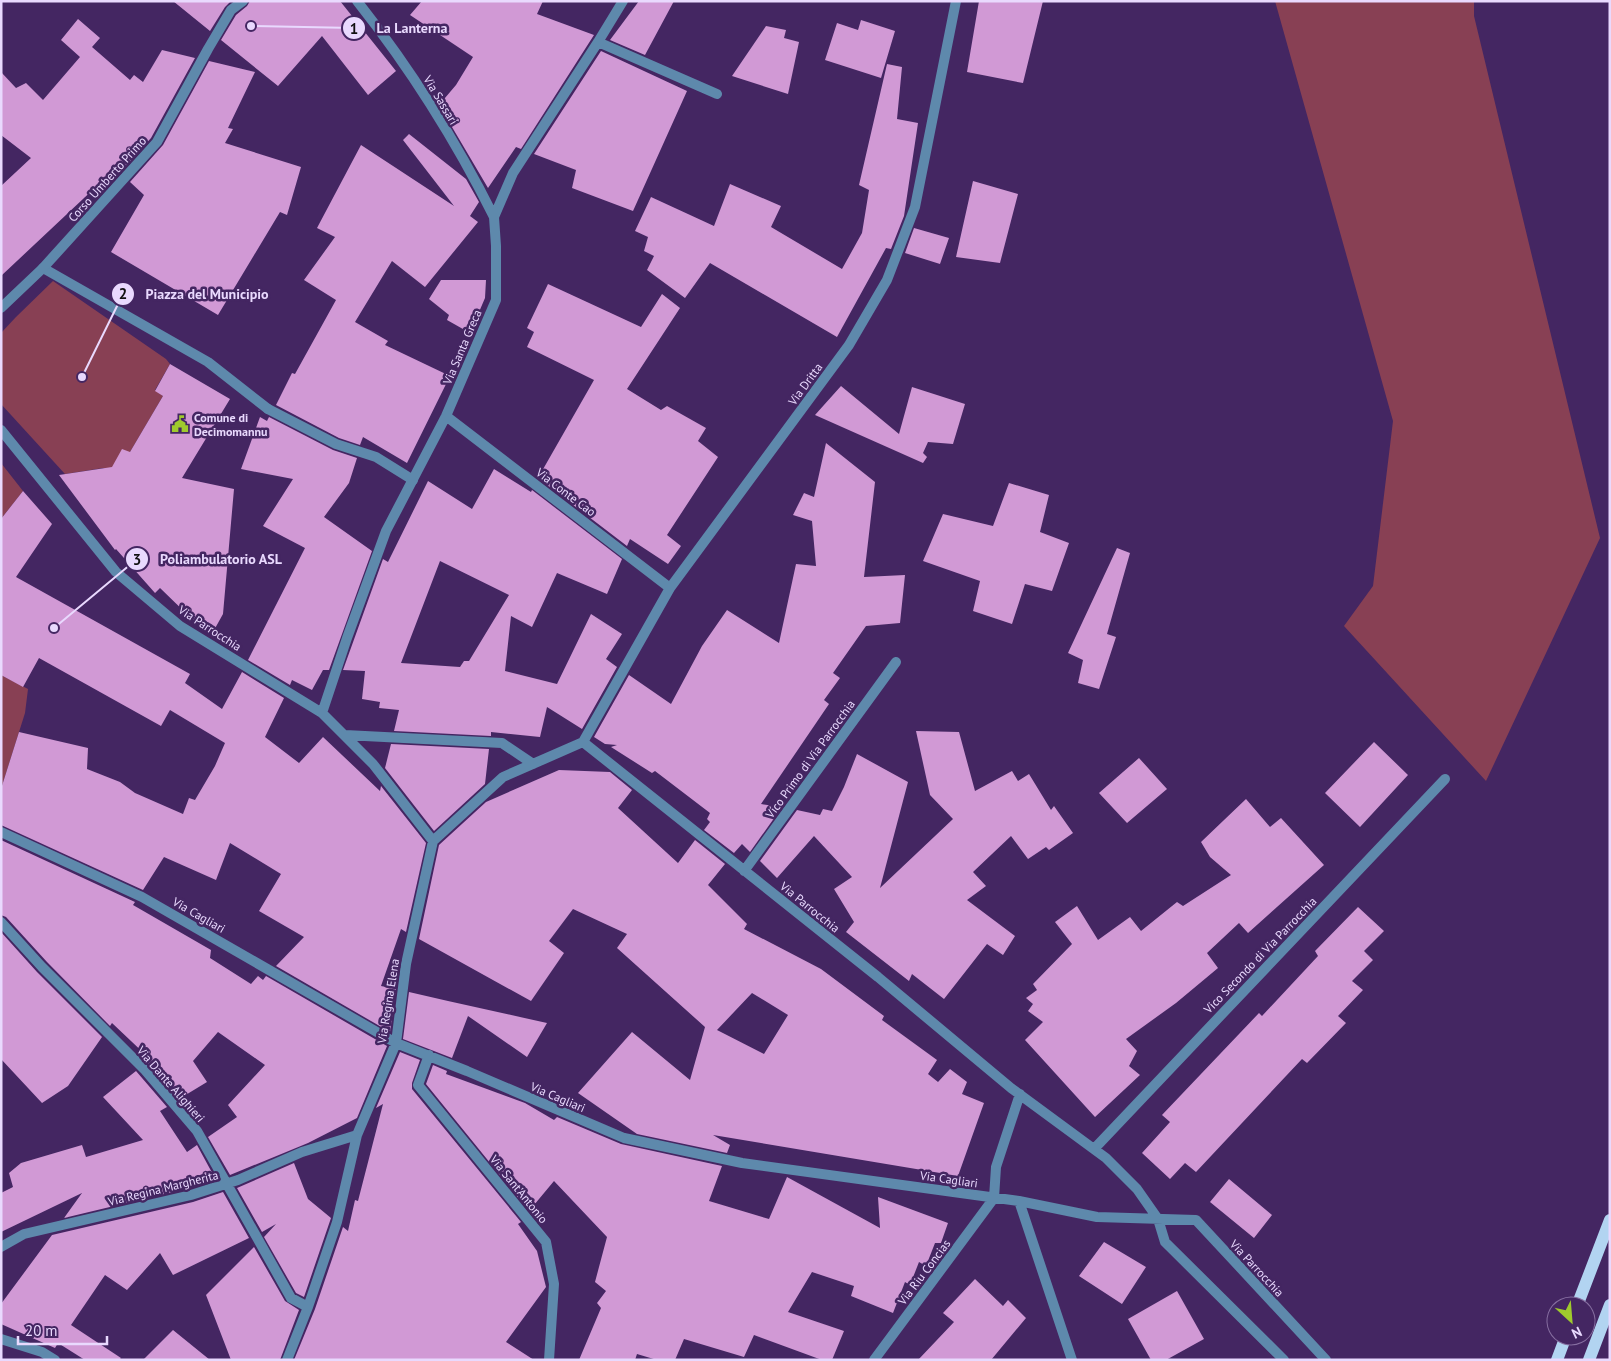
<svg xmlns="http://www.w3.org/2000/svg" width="1611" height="1361" font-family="'PT Sans',sans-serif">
<rect width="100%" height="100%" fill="#442662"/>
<!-- green -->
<path fill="#884054" d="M 1275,1 L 1474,1 L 1474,16 L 1600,538 L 1486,781 L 1344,626 L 1373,586 L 1393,421 Z
M 53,281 L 166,359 L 170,364 L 155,390 L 163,396 L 130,452 L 110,471 L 103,468 L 65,474 L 1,404 L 1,333 L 16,317 Z
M 1,463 L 23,491 L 1,519 Z
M 1,675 L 28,689 L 25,713 L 1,789 Z"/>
<!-- building -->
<path fill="#d199d5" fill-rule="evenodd" d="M 173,1 L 231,1 L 225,7 L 210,31 Z
M 250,1 L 340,1 L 396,71 L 368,95 L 322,36 L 278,86 L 221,40 L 236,15 L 247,6 Z
M 422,1 L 543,1 L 537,14 L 594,35 L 521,149 L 516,147 L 488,188 L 439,105 L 456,85 L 473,57 L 410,15 Z
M 639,1 L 674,1 L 645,55 L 610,40 Z
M 979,1 L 1043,1 L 1023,83 L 967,72 Z
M 78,19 L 100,38 L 92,47 L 130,80 L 134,75 L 143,82 L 162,50 L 195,58 L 151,138 L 120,172 L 116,168 L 1,276 L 1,186 L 31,158 L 1,135 L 1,72 L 16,88 L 26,83 L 43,100 L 80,57 L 61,40 Z
M 861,20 L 895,31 L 881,78 L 825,60 L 837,23 L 858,30 Z
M 766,26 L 786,30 L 784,38 L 799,42 L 788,94 L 732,76 Z
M 601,51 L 687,91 L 633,211 L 572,188 L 576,170 L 534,154 Z
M 209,61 L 255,72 L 228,128 L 233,129 L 225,143 L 301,167 L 287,215 L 280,212 L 218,315 L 111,252 L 144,195 L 130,182 L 163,145 Z
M 887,64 L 902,67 L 897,119 L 918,123 L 904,216 L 891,249 L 886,248 L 837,337 L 710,263 L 685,298 L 647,270 L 654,256 L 644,251 L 648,237 L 635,231 L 651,197 L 714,226 L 730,184 L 781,206 L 771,227 L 842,269 L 862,233 L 869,190 L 859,185 Z
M 409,134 L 466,179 L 479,202 L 470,216 L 478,222 L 425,287 L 392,261 L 355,322 L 388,341 L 385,345 L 450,376 L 407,463 L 363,437 L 360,445 L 339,438 L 276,405 L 292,373 L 295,374 L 336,300 L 304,280 L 335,237 L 317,228 L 361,145 L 454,206 L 403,140 Z
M 973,181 L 1018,194 L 1000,263 L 956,257 Z
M 914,228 L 949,238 L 940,264 L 905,253 Z
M 441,280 L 486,280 L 485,298 L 470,333 L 447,320 L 449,315 L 429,299 Z
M 548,284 L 641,327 L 662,294 L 680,308 L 627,389 L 661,410 L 667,406 L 706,428 L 698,441 L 718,457 L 667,535 L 681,546 L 668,564 L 630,539 L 627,546 L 538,478 L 594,380 L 527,347 L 534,332 L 527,328 Z
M 170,364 L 230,399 L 182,478 L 234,489 L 223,614 L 213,632 L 191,618 L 160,588 L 155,593 L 116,549 L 115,550 L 59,475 L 112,467 L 122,449 L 130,452 L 163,396 L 155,391 Z
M 841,386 L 899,434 L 912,387 L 965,404 L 953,444 L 928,442 L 923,453 L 927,457 L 923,463 L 815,415 Z
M 260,417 L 267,421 L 269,417 L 333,450 L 357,458 L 349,483 L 324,517 L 372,551 L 329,670 L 323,670 L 312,690 L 292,680 L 290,685 L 248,660 L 305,548 L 263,526 L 293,479 L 241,469 Z
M 826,443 L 875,482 L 864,577 L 905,575 L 900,623 L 866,626 L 833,673 L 840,678 L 824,700 L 829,704 L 761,804 L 782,807 L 750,852 L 742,844 L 734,853 L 704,830 L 710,822 L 707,819 L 710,813 L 655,771 L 652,773 L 611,747 L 617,745 L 605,744 L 594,737 L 629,675 L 671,704 L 702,646 L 727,610 L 779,643 L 796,564 L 816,566 L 812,521 L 793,515 L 804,493 L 814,497 Z
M 494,469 L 531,492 L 532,490 L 622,559 L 607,594 L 557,573 L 532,627 L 511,616 L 505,671 L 557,684 L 591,614 L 622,634 L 606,659 L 617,667 L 582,729 L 547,707 L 540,737 L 491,732 L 491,736 L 394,731 L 399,710 L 379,708 L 380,702 L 362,699 L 365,671 L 343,670 L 383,559 L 388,562 L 428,481 L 472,509 ZM 440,561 L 509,595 L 469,661 L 464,661 L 460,667 L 401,663 Z
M 1009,483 L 1049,495 L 1040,532 L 1069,543 L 1052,591 L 1025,584 L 1012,624 L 973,611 L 980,581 L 923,561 L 943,514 L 993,526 Z
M 23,491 L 52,524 L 16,577 L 190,674 L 185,683 L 222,709 L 242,672 L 284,698 L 265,737 L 299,763 L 323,737 L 380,791 L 381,786 L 426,843 L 406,932 L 401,929 L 381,986 L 396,989 L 390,1032 L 276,966 L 304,937 L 259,911 L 281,874 L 230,843 L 216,880 L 164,857 L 143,890 L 1,825 L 1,789 L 19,732 L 88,748 L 87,769 L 120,782 L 135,793 L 183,814 L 189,798 L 195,800 L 215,766 L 225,743 L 170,710 L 161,726 L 39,658 L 23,687 L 1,675 L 1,519 Z
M 1117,548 L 1130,553 L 1107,634 L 1116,637 L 1099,689 L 1078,683 L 1083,660 L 1068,653 Z
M 916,731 L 959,732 L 975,791 L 1012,771 L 1018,781 L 1029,774 L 1051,810 L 1054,806 L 1073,833 L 1049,850 L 1046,847 L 1028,859 L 1011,836 L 973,872 L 986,886 L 967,900 L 1015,936 L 1003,955 L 987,944 L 944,999 L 912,974 L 909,981 L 846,932 L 854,922 L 834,889 L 852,877 L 814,836 L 777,878 L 760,861 L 797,810 L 820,815 L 823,809 L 832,811 L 844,787 L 857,754 L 908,782 L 880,888 L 953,819 L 930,795 Z
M 1374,742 L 1408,775 L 1360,827 L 1325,793 Z
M 391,744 L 489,749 L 485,784 L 434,831 L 385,768 Z
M 1139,758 L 1167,789 L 1127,823 L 1099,793 Z
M 559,770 L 610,772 L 632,790 L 618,808 L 678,863 L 695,840 L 725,864 L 708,885 L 747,924 L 744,929 L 821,969 L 884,1016 L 882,1020 L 937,1060 L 928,1074 L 938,1082 L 950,1069 L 967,1082 L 962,1094 L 984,1103 L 958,1176 L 713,1135 L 730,1145 L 727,1153 L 637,1134 L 578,1093 L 632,1032 L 690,1080 L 705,1027 L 617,948 L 627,934 L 573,909 L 549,941 L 564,953 L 531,1001 L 419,939 L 439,845 L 486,802 ZM 752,993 L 788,1015 L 764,1054 L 717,1030 Z
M 1246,799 L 1270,827 L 1281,818 L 1324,865 L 1248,933 L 1239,923 L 1207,953 L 1218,968 L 1176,1003 L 1126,1039 L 1137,1051 L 1129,1066 L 1140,1075 L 1095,1117 L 1025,1040 L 1043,1022 L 1028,1011 L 1033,1004 L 1026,998 L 1037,990 L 1033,984 L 1072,944 L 1055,922 L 1077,906 L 1098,940 L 1130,917 L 1141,931 L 1177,902 L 1183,906 L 1231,875 L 1210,857 L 1201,842 Z
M 1,840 L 135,902 L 133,905 L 211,950 L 210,958 L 251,984 L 258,976 L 263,980 L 266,976 L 387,1046 L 357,1118 L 308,1143 L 230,1175 L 208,1137 L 237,1117 L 228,1105 L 265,1065 L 218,1032 L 193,1061 L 207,1082 L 179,1099 L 147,1062 L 150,1059 L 112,1023 L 110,1026 L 47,962 L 6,917 L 1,915 Z
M 1358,907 L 1384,931 L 1364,951 L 1373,960 L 1352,981 L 1363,990 L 1338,1016 L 1346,1023 L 1307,1063 L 1302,1059 L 1196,1172 L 1185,1163 L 1170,1179 L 1142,1153 L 1170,1122 L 1162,1115 L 1259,1013 L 1262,1016 L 1318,956 L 1315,951 Z
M 1,932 L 37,972 L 102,1037 L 68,1086 L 42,1103 L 1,1059 Z
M 409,992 L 448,1001 L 547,1023 L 527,1057 L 468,1016 L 452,1058 L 403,1039 Z
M 400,1052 L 420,1060 L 412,1083 L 412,1089 L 521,1222 L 518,1224 L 537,1251 L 546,1287 L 506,1342 L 534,1360 L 294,1360 L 315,1309 L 343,1227 L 348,1231 L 355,1200 L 358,1201 L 383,1104 L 376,1108 Z
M 433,1065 L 447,1071 L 446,1074 L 525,1103 L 554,1120 L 557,1117 L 621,1144 L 722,1166 L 709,1201 L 769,1219 L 787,1177 L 880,1228 L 878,1197 L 948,1223 L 941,1243 L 935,1243 L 926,1266 L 919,1262 L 910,1285 L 905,1282 L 893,1313 L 851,1296 L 854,1286 L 812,1272 L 788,1312 L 844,1331 L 832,1360 L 822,1360 L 754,1335 L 744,1357 L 684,1339 L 675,1360 L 657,1360 L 637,1354 L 635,1360 L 579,1360 L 601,1308 L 597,1303 L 606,1291 L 595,1282 L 607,1237 L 554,1181 L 529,1211 L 426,1084 Z
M 136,1071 L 167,1107 L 160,1111 L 187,1152 L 197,1145 L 216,1180 L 189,1188 L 64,1218 L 82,1193 L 1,1232 L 1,1193 L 13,1187 L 9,1173 L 21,1163 L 82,1145 L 86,1157 L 143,1140 L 103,1097 Z
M 294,1163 L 308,1199 L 331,1218 L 304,1297 L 296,1293 L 264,1237 L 276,1224 L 262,1232 L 237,1188 Z
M 1229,1179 L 1272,1215 L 1254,1238 L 1210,1202 Z
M 223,1192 L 249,1238 L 173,1275 L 160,1253 L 127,1290 L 105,1275 L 71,1325 L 121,1358 L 119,1360 L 85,1360 L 58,1343 L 55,1348 L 1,1324 L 1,1304 L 52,1235 L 193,1202 Z
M 1104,1242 L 1146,1267 L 1122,1304 L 1079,1276 Z
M 254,1247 L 285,1301 L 299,1310 L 280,1360 L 231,1360 L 206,1295 Z
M 975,1279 L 1003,1306 L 1008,1300 L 1026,1318 L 991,1360 L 918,1360 L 954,1322 L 943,1313 Z
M 1177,1291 L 1204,1339 L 1166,1360 L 1151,1360 L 1128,1319 Z
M 173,1330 L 210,1360 L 143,1360 Z"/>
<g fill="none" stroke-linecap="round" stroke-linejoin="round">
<!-- pedestrian -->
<path stroke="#5e89ac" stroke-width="10" d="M 268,409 L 336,444 L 376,457 L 413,480"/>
<!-- minor -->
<path stroke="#5e89ac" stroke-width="10" d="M 357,1 C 410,68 456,141 494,217
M 598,42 L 717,94
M 43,268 L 208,362 L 268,409
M 446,416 L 670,588
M 1,430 L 116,572 L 180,626 L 322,713 L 373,764 L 433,841
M 322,713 L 347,638 L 386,531 L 446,416 L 496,300 L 496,246 L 494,217 L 513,173 L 598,42 L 623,1
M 345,735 L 502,743 L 533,764
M 583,742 L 878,977 L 1011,1088 L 1106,1158 L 1137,1189 L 1158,1219 L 1165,1242 L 1284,1360
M 583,742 L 670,588 L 849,345 L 887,280 L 915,207 L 956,1
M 1,832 L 142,897 L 396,1043 L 467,1071 L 624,1138 L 742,1163 L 1019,1201 L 1097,1217 L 1196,1220 L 1326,1360
M 744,871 L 896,662
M 1,922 L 42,967 L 145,1070 L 197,1131 L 291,1298 L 308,1307
M 429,1055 L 418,1085 L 546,1242 L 554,1284 L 549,1360
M 1094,1149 L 1445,779
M 1019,1201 L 1072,1360
M 1,1247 L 24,1234 L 191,1195 L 238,1180 L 302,1152 L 357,1135
M 1,1339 L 42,1352 L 55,1360
M 287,1360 L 308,1307 L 337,1222 L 357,1135 L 396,1043 L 406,964 L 433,841 L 503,777 L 583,742
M 874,1360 L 994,1198 L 996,1167 L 1020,1094"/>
<!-- tertiary -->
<path stroke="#5e89ac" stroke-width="10" d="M 1,308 L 43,268 L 157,142 L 208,49 L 231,10 L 243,1"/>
<!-- primary -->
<path stroke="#b2d4f1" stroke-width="12" d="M 1577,1306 L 1610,1220
M 1557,1360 L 1566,1336
M 1589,1360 L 1610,1305"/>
</g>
<!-- icons -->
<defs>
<g id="civic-bare" transform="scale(1.35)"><path d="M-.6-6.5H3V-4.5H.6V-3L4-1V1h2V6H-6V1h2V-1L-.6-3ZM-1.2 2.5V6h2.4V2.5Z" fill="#9fca2d" stroke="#442662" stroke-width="2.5" paint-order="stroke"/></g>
</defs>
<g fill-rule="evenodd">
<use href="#civic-bare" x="180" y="424"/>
</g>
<g text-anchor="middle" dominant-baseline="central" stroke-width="5" stroke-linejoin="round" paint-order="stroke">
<!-- street labels -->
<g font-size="12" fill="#e9d9fe" stroke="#442662">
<text transform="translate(441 100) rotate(59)">Via Sassari</text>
<text transform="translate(107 179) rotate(-48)">Corso Umberto Primo</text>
<text transform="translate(462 347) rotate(-67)">Via Santa Greca</text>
<text transform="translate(805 384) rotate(-54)">Via Dritta</text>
<text transform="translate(566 492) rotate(37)">Via Conte Cao</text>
<text transform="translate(210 628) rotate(33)">Via Parrocchia</text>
<text transform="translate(810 759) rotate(-54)">Vico Primo di Via Parrocchia</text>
<text transform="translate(810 907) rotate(39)">Via Parrocchia</text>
<text transform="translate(199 915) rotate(30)">Via Cagliari</text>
<text transform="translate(1260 955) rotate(-46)">Vico Secondo di Via Parrocchia</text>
<text transform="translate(388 1001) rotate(-81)">Via Regina Elena</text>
<text transform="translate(171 1084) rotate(49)">Via Dante Alighieri</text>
<text transform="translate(558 1097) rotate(23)">Via Cagliari</text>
<text transform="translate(949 1179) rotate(8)">Via Cagliari</text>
<text transform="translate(163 1188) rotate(-14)">Via Regina Margherita</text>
<text transform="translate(519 1189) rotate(51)">Via Sant'Antonio</text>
<text transform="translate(1257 1268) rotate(47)">Via Parrocchia</text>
<text transform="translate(924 1272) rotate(-53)">Via Riu Concias</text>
</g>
<!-- poi labels -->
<g font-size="12" font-weight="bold" fill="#e9d9fe" stroke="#442662" text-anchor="start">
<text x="194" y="417">Comune di<tspan x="194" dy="14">Decimomannu</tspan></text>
</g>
</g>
<!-- callouts -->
<path fill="none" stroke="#e9d9fe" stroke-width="2" d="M251 26L354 28M82 377L123 294M54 628L137 559"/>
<g fill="#e9d9fe" stroke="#442662" stroke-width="2">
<circle cx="251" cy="26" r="5"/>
<circle cx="82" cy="377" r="5"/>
<circle cx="54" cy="628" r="5"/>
<circle cx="354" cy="28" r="12"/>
<circle cx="123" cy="294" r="12"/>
<circle cx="137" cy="559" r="12"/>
</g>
<g font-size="15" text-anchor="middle" font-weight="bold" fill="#111">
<text x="354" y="34">1</text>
<text x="123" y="299">2</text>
<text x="137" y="565">3</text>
</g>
<g font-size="14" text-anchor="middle" font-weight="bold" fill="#e9d9fe" stroke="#442662" stroke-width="5" stroke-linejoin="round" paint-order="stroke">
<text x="412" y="33">La Lanterna</text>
<text x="207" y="299">Piazza del Municipio</text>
<text x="221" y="564">Poliambulatorio ASL</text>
</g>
<!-- border -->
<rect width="1611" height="1361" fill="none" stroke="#e9d9fe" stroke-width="5"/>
<!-- north arrow -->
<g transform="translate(1571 1321) rotate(154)"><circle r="24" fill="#442662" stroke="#866ea0"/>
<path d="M0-4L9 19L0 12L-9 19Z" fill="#9fca2d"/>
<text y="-8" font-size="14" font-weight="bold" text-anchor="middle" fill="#e9d9fe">N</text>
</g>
<!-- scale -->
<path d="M18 1336v8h89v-8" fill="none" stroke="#e9d9fe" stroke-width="2.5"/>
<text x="25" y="1336" font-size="15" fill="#e9d9fe" stroke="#442662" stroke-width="4" paint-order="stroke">20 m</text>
</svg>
